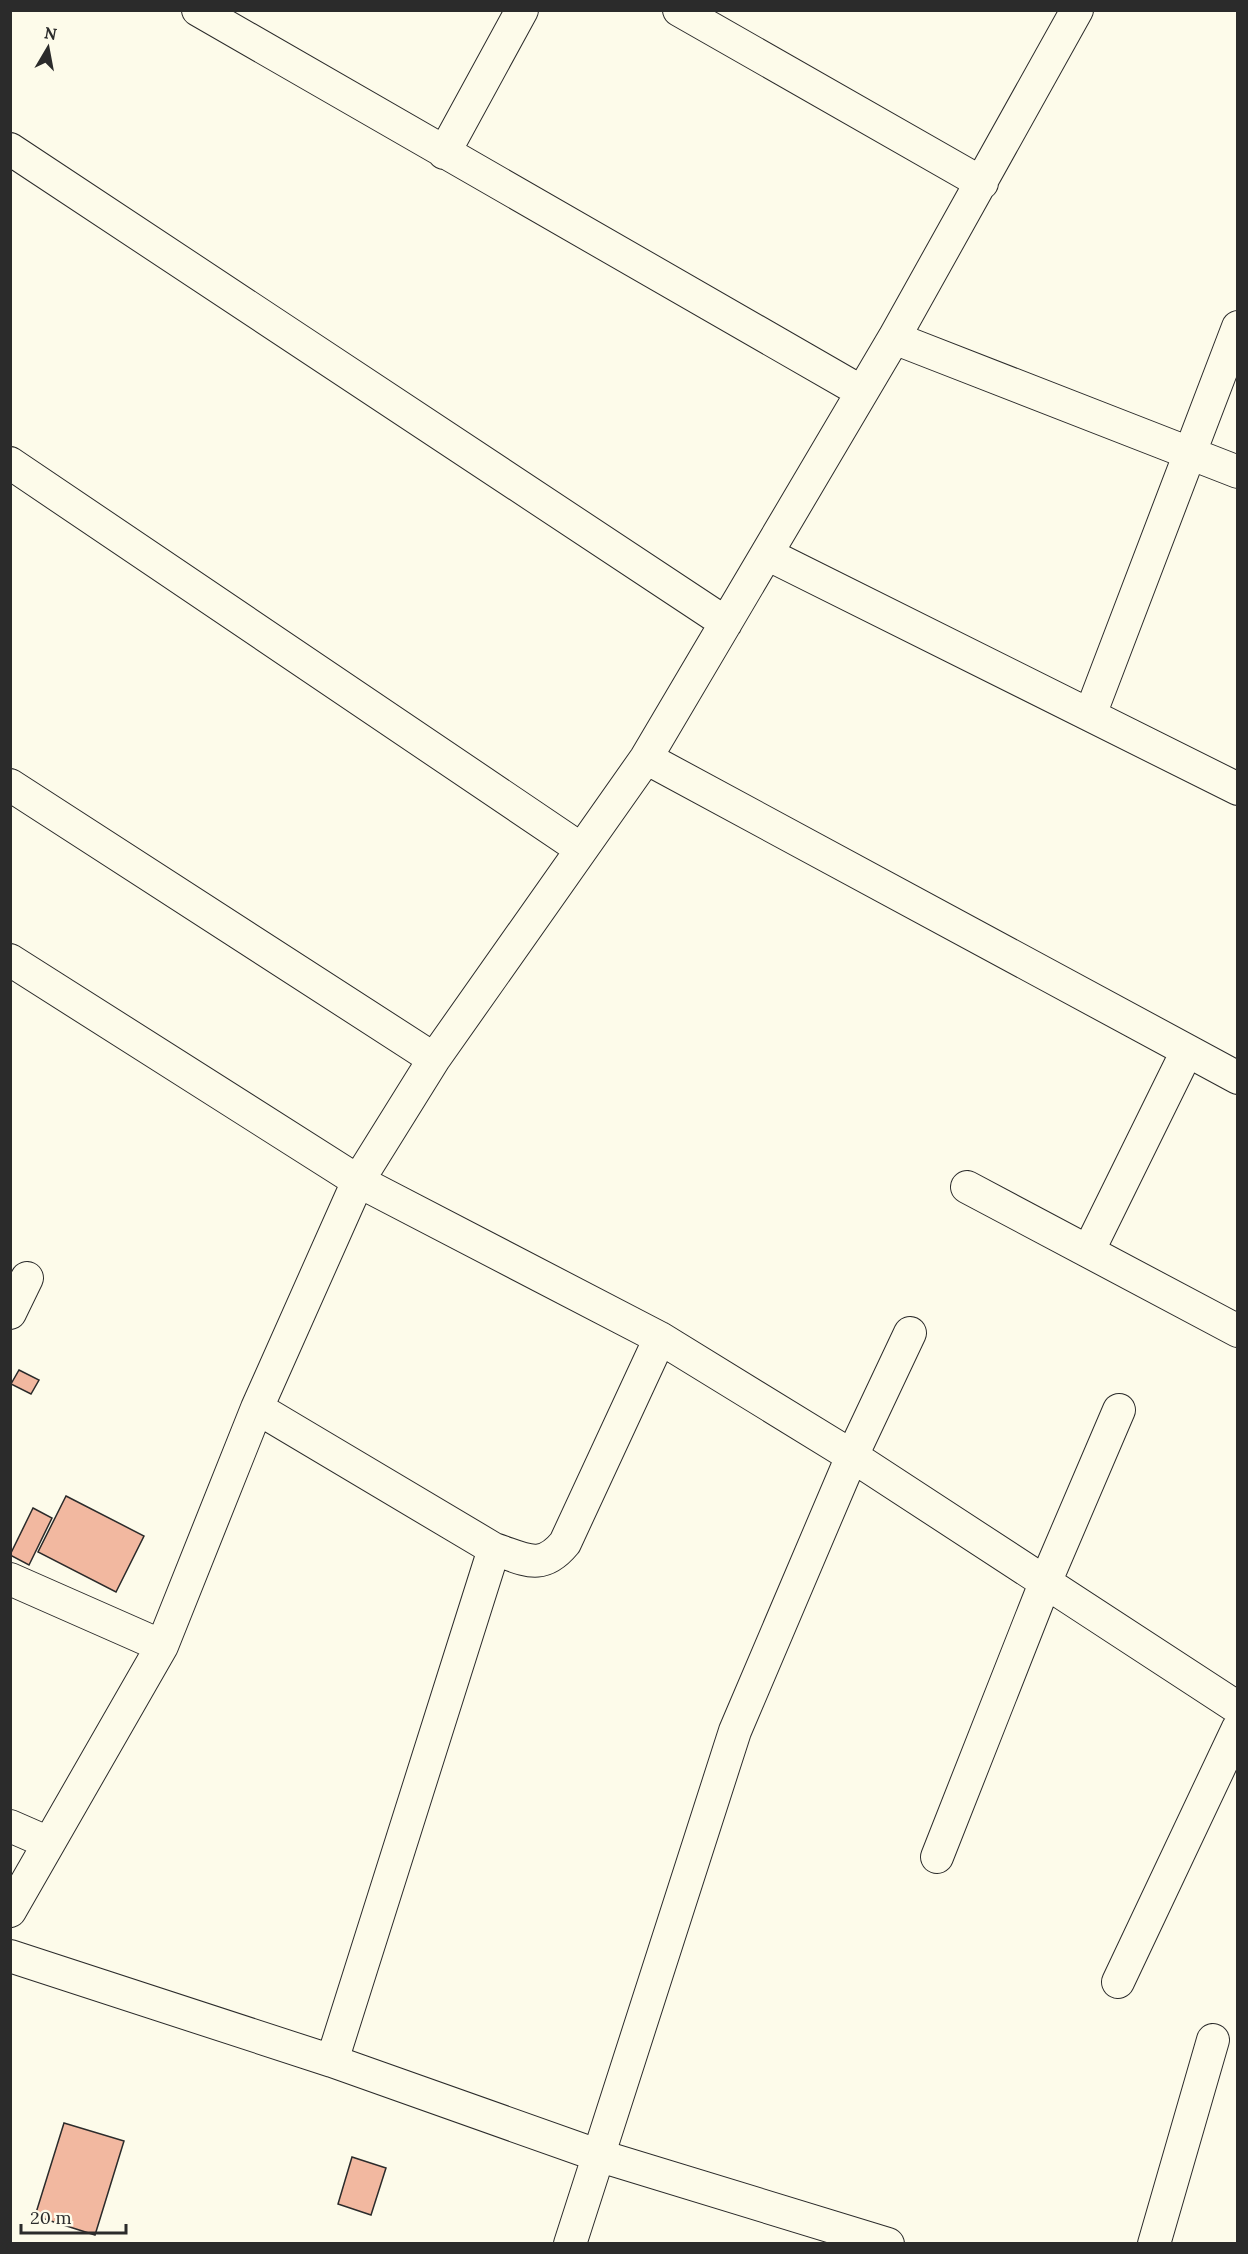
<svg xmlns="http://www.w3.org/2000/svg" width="1248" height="2254" font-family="Lora,serif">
<rect width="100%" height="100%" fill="#fdfbea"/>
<!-- building -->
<path fill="#f2b8a0" stroke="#2b2b2b" stroke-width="1.5" d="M 19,1370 L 39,1380 L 31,1394 L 11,1384 Z
M 66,1496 L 144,1536 L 116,1592 L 38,1552 Z
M 33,1508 L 52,1518 L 29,1565 L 10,1555 Z
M 64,2123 L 124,2141 L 95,2235 L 35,2216 Z
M 352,2157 L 386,2168 L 371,2215 L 338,2204 Z"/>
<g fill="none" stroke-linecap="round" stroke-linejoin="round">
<!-- street casing -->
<g stroke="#2b2b2b" stroke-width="34">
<path id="street" d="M 198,10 L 862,392
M 679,10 L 982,183
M 10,149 L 726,623
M 444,153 L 522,10
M 894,338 L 1238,472
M 10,463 L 581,849
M 767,554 L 1238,789
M 1090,715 L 1238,327
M 646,758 L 1238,1078
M 10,785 L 434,1059
M 10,960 L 358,1181 L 660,1338 L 852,1456 L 1238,1708
M 967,1187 L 1238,1331
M 1089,1250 L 1187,1051
M 10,1313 L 27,1278
M 257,1408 L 494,1549 C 525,1559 541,1572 565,1543 L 660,1338
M 10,1579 L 162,1646
M 10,1826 L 49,1843
M 937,1857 L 1045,1583 L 1119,1410
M 10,1911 L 162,1646 L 257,1408 L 358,1181 L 434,1059 L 646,758 L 894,338 L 1077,10
M 10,1956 L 332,2061 L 597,2155 L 888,2244
M 1118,1982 L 1238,1728
M 332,2061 L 494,1549
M 570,2244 L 735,1731 L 852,1456 L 910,1333
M 1154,2244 L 1213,2040"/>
</g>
<!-- street -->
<use href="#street" stroke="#fdfbea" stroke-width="32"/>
</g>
<!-- border -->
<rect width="1248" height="2254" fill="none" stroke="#2b2b2b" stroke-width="24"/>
<!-- north arrow -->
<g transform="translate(48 48) rotate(10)" stroke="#fdfbea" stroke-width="4.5" paint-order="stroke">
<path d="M0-4.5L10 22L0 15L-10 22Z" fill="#2b2b2b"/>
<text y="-9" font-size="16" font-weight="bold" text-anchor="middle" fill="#2b2b2b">N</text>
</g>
<!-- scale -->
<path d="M21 2224v9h105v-9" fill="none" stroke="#2b2b2b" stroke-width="3"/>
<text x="30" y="2224" font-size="18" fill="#2b2b2b" stroke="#fdfbea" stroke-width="4.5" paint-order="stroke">20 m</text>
</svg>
